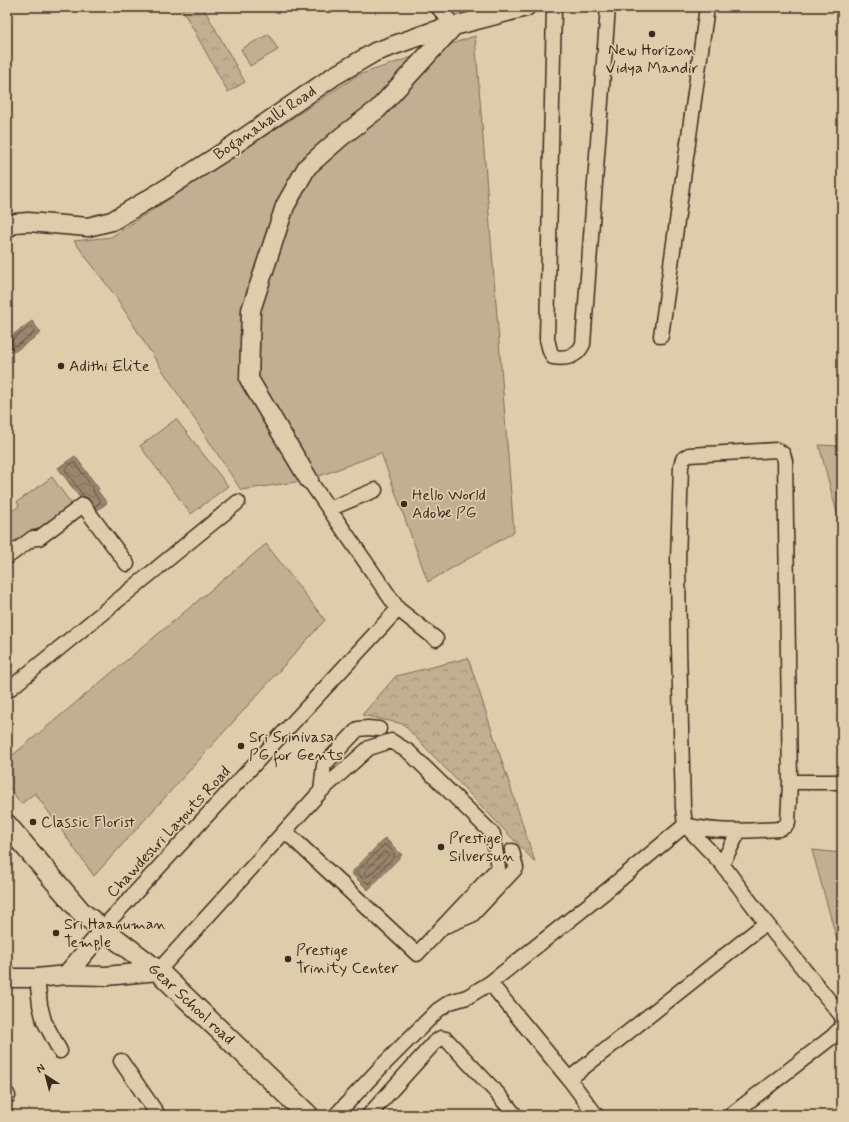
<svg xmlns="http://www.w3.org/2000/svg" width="849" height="1122" font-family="Mynerve,sans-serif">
<defs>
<pattern id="park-crowns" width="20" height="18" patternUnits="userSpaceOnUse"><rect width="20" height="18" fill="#c0af91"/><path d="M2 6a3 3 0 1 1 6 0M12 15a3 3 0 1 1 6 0" fill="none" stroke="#9d8f76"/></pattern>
<pattern id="water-waves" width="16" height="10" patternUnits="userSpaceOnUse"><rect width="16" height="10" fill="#98876d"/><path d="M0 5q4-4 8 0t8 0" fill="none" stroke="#7d6f59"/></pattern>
</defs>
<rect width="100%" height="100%" fill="#decdaa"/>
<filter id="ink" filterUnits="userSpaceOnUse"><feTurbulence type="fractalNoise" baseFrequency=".025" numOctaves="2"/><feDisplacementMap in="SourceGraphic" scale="8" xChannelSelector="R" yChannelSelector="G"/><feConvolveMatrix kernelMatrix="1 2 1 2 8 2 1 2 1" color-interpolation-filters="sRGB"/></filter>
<g filter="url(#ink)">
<!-- grass -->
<path fill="#c0af91" stroke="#7e6c58" d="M 269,34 L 278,50 L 250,66 L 241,49 Z
M 475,36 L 514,532 L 428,582 L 381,453 L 309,480 L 241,490 L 146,345 L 116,297 L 74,241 L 111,237 L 358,75 Z
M 176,419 L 228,486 L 191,514 L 140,446 Z
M 819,445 L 842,446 L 842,532 Z
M 52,477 L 75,509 L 12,549 L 7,542 L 7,515 L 19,506 L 17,502 Z
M 266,544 L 325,620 L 94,876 L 35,793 L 21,804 L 7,784 L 7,760 Z
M 812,850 L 842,853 L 842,958 Z"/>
<!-- park -->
<path fill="url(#park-crowns)" stroke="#7e6c58" d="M 181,7 L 203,7 L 245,82 L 228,92 Z
M 468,658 L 475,679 L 535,862 L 403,724 L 362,715 L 396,676 Z"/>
<!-- water -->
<path fill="url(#water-waves)" stroke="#73624d" d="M 32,321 L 41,333 L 14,352 L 7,343 L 7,339 Z
M 75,456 L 99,489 L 97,490 L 107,503 L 92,514 L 58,468 Z
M 385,838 L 402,855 L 368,890 L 351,873 Z"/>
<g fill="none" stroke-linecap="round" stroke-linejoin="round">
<!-- shore -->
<path stroke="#604f3e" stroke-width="1" d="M 30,327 L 34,331 L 34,333 L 16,346 L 14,345 L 12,342 L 12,340 Z
M 85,498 L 65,470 L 66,468 L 73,462 L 75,463 L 93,488 L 94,493 L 100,501 L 100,503 L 94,507
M 384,845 C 388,845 394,852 395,856 L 369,883 L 367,883 L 358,874 L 357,872 Z
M 384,852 L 388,854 L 388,856 L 369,876 L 367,876 L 364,874 L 365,872 Z"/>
<!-- minor casing -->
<g stroke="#3b2a1e" stroke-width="17">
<path id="minor" d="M 438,7 L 454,26
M 554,7 L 547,339 L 550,351 L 553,357 C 567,359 577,357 583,344 L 608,7
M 661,336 L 707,7
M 777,450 L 783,454 L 785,461 L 790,782 L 788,822 L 785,826 L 779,829 C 746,831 718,833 685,825 L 683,808 L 679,648 L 678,560 L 681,466 L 683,459 L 689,455 Z
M 329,509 L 375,490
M 7,557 L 33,538 L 39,538 L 83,505 L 127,564
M 398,609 L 436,639
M 7,691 L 238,502
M 790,782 L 842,782
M 321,791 L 324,765 L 358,729 L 368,728 L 379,729
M 722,864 L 739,831
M 448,925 L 472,915 L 516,868 L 512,851
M 104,930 L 111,919 L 398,609 L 309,480
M 158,971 L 321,791 L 369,748 L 391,741 L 409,752 L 493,834 L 498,868 L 417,954 L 285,831
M 37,978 L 40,1005 L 44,1021 L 60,1051
M 490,983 L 605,892 L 685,825 L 722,864 L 766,923 L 841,1015 L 842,1018
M 121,1061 L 158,1115
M 569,1079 L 766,923
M 7,1094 L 8,1096
M 336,1115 L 382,1066 L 438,1010 L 450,1002 L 467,997 L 490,983 L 569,1079 L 596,1115
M 369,1115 L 434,1043 L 441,1038 L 446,1039 L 497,1093 L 515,1115
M 731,1115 L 832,1037 L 841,1028 L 842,1025"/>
</g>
<!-- tertiary casing -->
<g stroke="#3b2a1e" stroke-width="21">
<path id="tertiary" d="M 7,228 L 16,223 L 28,222 L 88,227 L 112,221 L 177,182 L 225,151 L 334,76 L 375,52 L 431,32 L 526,7
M 309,480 L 249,379 L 251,310 L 285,206 L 307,167 L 341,137 L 378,109 L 454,26
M 66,975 L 104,930
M 7,978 L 37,978 L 66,975 L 106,976 L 158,971"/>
</g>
<!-- secondary casing -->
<g stroke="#3b2a1e" stroke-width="23">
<path id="secondary" d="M 7,825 L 82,913 L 158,971 L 308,1115"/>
</g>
<!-- minor -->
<use href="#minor" stroke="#decdaa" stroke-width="14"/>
<!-- tertiary -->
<use href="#tertiary" stroke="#decdaa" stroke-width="18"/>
<!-- secondary -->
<use href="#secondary" stroke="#decdaa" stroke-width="20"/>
</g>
</g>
<!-- markers -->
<g fill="#3b2a1e" stroke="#decdaa" stroke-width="1.5">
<circle cx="652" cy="34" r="4"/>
<circle cx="61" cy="366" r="4"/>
<circle cx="404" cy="504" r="4"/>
<circle cx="241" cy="746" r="4"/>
<circle cx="33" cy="822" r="4"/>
<circle cx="441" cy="847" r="4"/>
<circle cx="56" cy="933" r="4"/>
<circle cx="288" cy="959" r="4"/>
</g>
<g text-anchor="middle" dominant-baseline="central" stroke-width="3.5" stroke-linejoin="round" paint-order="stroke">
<!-- poi labels -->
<g font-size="16" fill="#3b2a1e" stroke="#decdaa" text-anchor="start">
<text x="652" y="50" text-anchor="middle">New Horizon<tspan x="652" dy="18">Vidya Mandir</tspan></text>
<text x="69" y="366">Adithi Elite</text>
<text x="412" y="495">Hello World<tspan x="412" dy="18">Adobe PG</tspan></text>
<text x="249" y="737">Sri Srinivasa<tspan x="249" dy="18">PG for Gents</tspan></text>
<text x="41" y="822">Classic Florist</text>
<text x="449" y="838">Prestige<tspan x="449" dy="18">Silversun</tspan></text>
<text x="64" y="924">Sri Haanuman<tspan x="64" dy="18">Temple</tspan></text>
<text x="296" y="950">Prestige<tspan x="296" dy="18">Trinity Center</tspan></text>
</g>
<!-- street labels -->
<g font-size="16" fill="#3b2a1e" stroke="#decdaa">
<text transform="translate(265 123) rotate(-34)">Boganahalli Road</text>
<text transform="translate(169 832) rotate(-47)">Chawdeshri Layouts Road</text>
<text transform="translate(191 1004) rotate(43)">Gear School road</text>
</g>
</g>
<!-- margin -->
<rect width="849" height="1122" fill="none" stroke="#decdaa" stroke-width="24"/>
<rect x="12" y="12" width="825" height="1098" fill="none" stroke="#3b2a1e" stroke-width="1.5" filter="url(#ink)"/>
<!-- north arrow -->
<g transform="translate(46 1076) rotate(324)" stroke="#decdaa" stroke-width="3" paint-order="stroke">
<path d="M0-3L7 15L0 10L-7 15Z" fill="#3b2a1e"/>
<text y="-6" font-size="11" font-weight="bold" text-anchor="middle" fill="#3b2a1e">N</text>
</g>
</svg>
